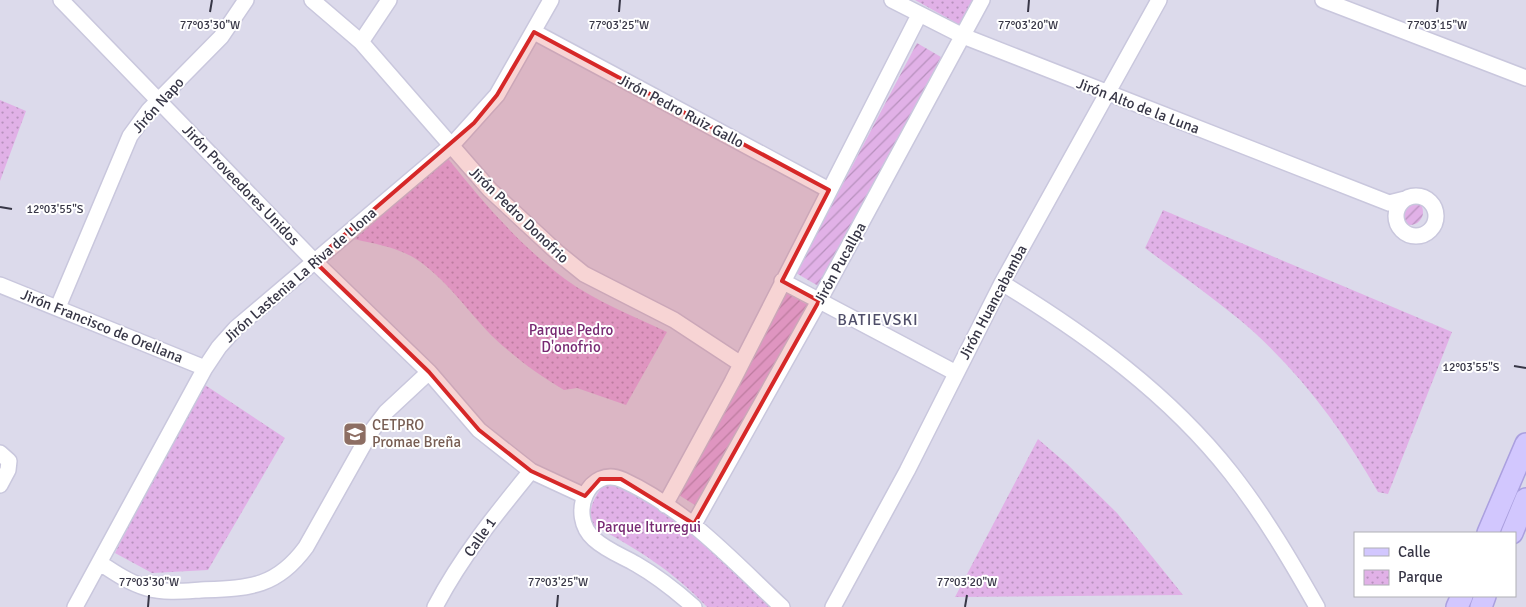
<svg xmlns="http://www.w3.org/2000/svg" width="1526" height="607" font-family="Signika,sans-serif">
<defs>
<pattern id="park-dots" width="8" height="8" patternUnits="userSpaceOnUse" patternTransform="scale(1.25)"><rect width="8" height="8" fill="#e1b1e7"/><path d="M2 2h.1M6 6h.1" fill="none" stroke="#b791bd" stroke-width="1.8" stroke-linecap="round"/></pattern>
<pattern id="garden-furrows" width="10" height="10" patternUnits="userSpaceOnUse" patternTransform="scale(1.25)"><rect width="10" height="10" fill="#e1b1e7"/><path d="M-1 1l2-2M0 10L10 0M9 11l2-2" fill="none" stroke="#b791bd"/></pattern>
</defs>
<rect width="100%" height="100%" fill="#e9e7f3"/>
<!-- residential -->
<path fill="#dcdaeb" fill-rule="evenodd" d="M 0,0 L 1526,0 L 1526,607 L 0,607 ZM 1355,533 L 1515,533 L 1515,596 L 1355,596 Z"/>
<!-- park -->
<path fill="url(#park-dots)" d="M 915,0 L 973,0 L 960,25 Z
M 0,100 L 26,111 L 0,181 Z
M 445,155 C 481,200 518,244 565,279 C 595,301 633,316 667,332 L 626,405 L 577,388 L 564,390 C 538,375 513,356 491,335 C 466,309 446,279 416,259 C 397,247 375,244 354,239 Z
M 1163,210 L 1452,332 L 1388,494 L 1378,492 C 1342,428 1296,367 1240,320 C 1209,295 1177,272 1145,248 Z
M 202,383 L 285,438 L 208,570 L 152,573 L 115,553 Z
M 1038,439 L 1067,464 L 1117,513 L 1183,595 L 955,597 Z
M 607,480 L 661,505 L 775,607 L 707,607 C 672,570 637,549 593,525 C 585,509 598,492 607,480 Z"/>
<!-- garden -->
<path fill="url(#garden-furrows)" d="M 917,43 L 941,57 L 820,287 L 796,273 Z
M1397 212a13 13 0 1 1 26 0a13 13 0 1 1-26 0Z
M 783,291 L 808,305 L 698,507 L 674,492 Z"/>
<g fill="none" stroke-linecap="round" stroke-linejoin="round">
<!-- minor casing -->
<g stroke="#c9c7dd" stroke-width="18">
<path id="minor" d="M 61,0 L 314,261 L 429,372 L 479,430 L 531,471 L 585,496
M 312,0 L 361,42 L 490,190 L 558,253 L 584,274 L 674,320 L 741,364
M 892,0 L 963,36 L 1389,203 L 1405,199
M 1323,0 L 1526,78
M 534,32 L 829,190
M 361,42 L 389,0
M1396 216a20 20 0 1 1 40 0a20 20 0 1 1-40 0Z
M 782,281 L 956,373
M 1002,283 C 1087,335 1169,394 1231,473 C 1264,515 1291,561 1317,607
M 0,285 L 205,368
M 58,307 L 130,136 L 149,110 L 221,37 L 246,0
M 0,453 L 9,461 L 8,470 L 0,485
M 665,505 L 732,382 L 919,15
M 694,524 L 819,301 L 982,0
M 100,563 C 115,573 130,583 147,588 C 165,593 184,591 201,590 C 249,588 276,588 306,547 L 370,433 L 386,412 L 429,372
M 75,607 L 205,368 L 219,347 L 236,328 L 452,145 L 497,95 L 551,0
M 435,607 C 461,557 496,514 531,471
M 694,607 C 676,591 657,576 636,564 C 622,556 606,550 594,539 C 567,515 589,464 623,480 C 686,509 733,561 782,607
M 833,607 L 907,471 L 1002,283 L 1159,0"/>
</g>
<!-- secondary casing -->
<g stroke="#aba0df" stroke-width="24">
<path id="secondary" d="M 1488,533 L 1526,444
M 1512,533 L 1526,499
M 1457,607 L 1462,596
M 1481,607 L 1485,596"/>
</g>
<!-- minor -->
<use href="#minor" stroke="#fff" stroke-width="15"/>
<!-- secondary -->
<use href="#secondary" stroke="#d2c7fe" stroke-width="21"/>
</g>
<!-- marked area -->
<path fill="#d62828" fill-opacity="0.2" stroke="#d62828" stroke-width="4" stroke-linejoin="round" d="M 534,32 L 829,190 L 782,281 L 819,301 L 694,524 L 621,479 L 600,479 L 585,496 L 531,471 L 479,430 L 429,372 L 314,261 L 474,123 L 497,95 Z"/>
<!-- ticks -->
<path fill="none" stroke="#373646" stroke-width="2" d="M 210,12 L 212,0M 619,12 L 620,0M 1028,12 L 1029,0M 1437,12 L 1438,0M 0,207 L 12,209M 1514,366 L 1526,368M 148,607 L 149,595M 557,607 L 558,595M 965,607 L 967,595"/>
<!-- icons -->
<defs>
<g id="university-square" transform="scale(1.25)"><rect x="-9" y="-9" width="18" height="18" rx="4" fill="#8d6e63" stroke="#fff"/><path d="M0-5L7-2L0 1L-7-2ZM-4 1L0 2.5L4 1V4Q0 6-4 4Z" fill="#fff"/></g>
</defs>
<g fill-rule="evenodd">
<use href="#university-square" x="355" y="434"/>
</g>
<g text-anchor="middle" dominant-baseline="central" stroke-width="4" stroke-linejoin="round" paint-order="stroke">
<!-- street labels -->
<g font-size="15" fill="#373646" stroke="#fff">
<text transform="translate(158 105) rotate(-48)">Jirón Napo</text>
<text transform="translate(1138 106) rotate(21)">Jirón Alto de la Luna</text>
<text transform="translate(681 111) rotate(28)">Jirón Pedro Ruiz Gallo</text>
<text transform="translate(241 185) rotate(46)">Jirón Proveedores Unidos</text>
<text transform="translate(519 215) rotate(44)">Jirón Pedro Donofrio</text>
<text transform="translate(840 263) rotate(-61)">Jirón Pucallpa</text>
<text transform="translate(300 275) rotate(-41)">Jirón Lastenia La Riva de Llona</text>
<text transform="translate(993 302) rotate(-62)">Jirón Huancabamba</text>
<text transform="translate(102 326) rotate(22)">Jirón Francisco de Orellana</text>
<text transform="translate(480 537) rotate(-55)">Calle 1</text>
</g>
<!-- park labels -->
<g font-size="15" fill="#782a73" stroke="#fff">
<text x="571" y="330">Parque Pedro<tspan x="571" dy="17">D'onofrio</tspan></text>
<text x="649" y="527">Parque Iturregui</text>
</g>
<!-- education labels -->
<g font-size="15" fill="#785e54" stroke="#fff" text-anchor="start">
<text x="372" y="425">CETPRO<tspan x="372" dy="17">Promae Breña</tspan></text>
</g>
<!-- neighbourhood labels -->
<g font-size="16" letter-spacing="1" fill="#4f4e69" stroke="#fff">
<text x="878" y="320">BATIEVSKI</text>
</g>
</g>
<g font-size="12" text-anchor="middle" fill="#373646" stroke="#fff" stroke-width="4" stroke-linejoin="round" paint-order="stroke">
<text x="210" y="29">77°03'30"W</text>
<text x="619" y="29">77°03'25"W</text>
<text x="1028" y="29">77°03'20"W</text>
<text x="1437" y="29">77°03'15"W</text>
<text x="55" y="213">12°03'55"S</text>
<text x="1471" y="371">12°03'55"S</text>
<text x="149" y="586">77°03'30"W</text>
<text x="558" y="586">77°03'25"W</text>
<text x="967" y="586">77°03'20"W</text>
</g>
<!-- legend -->
<rect x="1354" y="532" width="162" height="65" fill="#ffffff" stroke="#afafb5"/>
<rect x="1364" y="548" width="25" height="8" fill="#d2c7fe" stroke="#afafb5"/>
<text x="1398" y="557" font-size="15" fill="#373646">Calle</text>
<rect x="1364" y="570" width="25" height="15" fill="url(#park-dots)" stroke="#afafb5"/>
<text x="1398" y="582" font-size="15" fill="#373646">Parque</text>
</svg>
